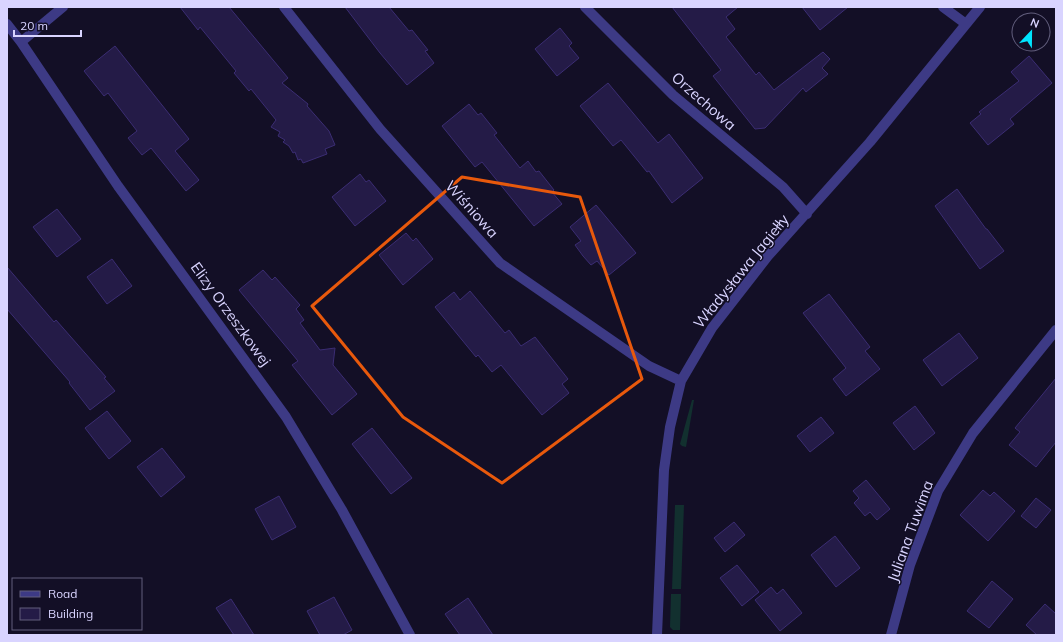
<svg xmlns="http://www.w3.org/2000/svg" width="1063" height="642" font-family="Mulish,sans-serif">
<rect width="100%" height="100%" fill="#130f26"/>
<!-- green -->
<path fill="#12302f" d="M 692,400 L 694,400 L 686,447 L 682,446 L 680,444 Z
M 675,505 L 684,505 L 681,589 L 672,589 Z
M 671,594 L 681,594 L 680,630 L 673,630 L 670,627 Z"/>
<!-- building -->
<path fill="#241b47" stroke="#3b2d73" d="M 180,7 L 229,7 L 288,78 L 282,83 L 308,104 L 307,106 L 329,131 L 335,145 L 325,149 L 327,154 L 303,163 L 301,159 L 298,160 L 295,152 L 293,153 L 289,146 L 283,142 L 285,140 L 278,136 L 280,132 L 271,127 L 276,120 L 251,89 L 249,91 L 234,73 L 236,71 L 200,27 L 198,30 Z
M 345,7 L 389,7 L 409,31 L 412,30 L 428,50 L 425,51 L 434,63 L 407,85 L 380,53 Z
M 672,7 L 738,7 L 726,17 L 735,29 L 726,37 L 756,75 L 759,72 L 774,90 L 823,52 L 830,59 L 822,68 L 828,74 L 806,92 L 803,88 L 765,128 L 755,129 L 713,76 L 721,70 Z
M 802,7 L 848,7 L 820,30 Z
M 560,28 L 572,43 L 569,46 L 579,58 L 557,76 L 535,49 Z
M 115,46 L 189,139 L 175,151 L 199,180 L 186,191 L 151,148 L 142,155 L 128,138 L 137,131 L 108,93 L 104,96 L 84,71 Z
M 1029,56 L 1052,83 L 1010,119 L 1014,124 L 988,145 L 970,123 L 981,114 L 979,112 L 1019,81 L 1011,72 Z
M 608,83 L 658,143 L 669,134 L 703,178 L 672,203 L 649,171 L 647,172 L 621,140 L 613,146 L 580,106 Z
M 469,104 L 478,115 L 481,113 L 497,133 L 494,135 L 520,168 L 528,161 L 536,172 L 539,171 L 554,190 L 552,192 L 562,204 L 534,226 L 482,162 L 475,167 L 442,126 Z
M 360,174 L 366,182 L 369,180 L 386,201 L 355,226 L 332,197 Z
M 957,189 L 986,229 L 987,229 L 1004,251 L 980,269 L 935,206 Z
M 596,205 L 636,253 L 609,275 L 597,261 L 591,265 L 583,256 L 575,245 L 581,241 L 570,227 Z
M 57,209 L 81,239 L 57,257 L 33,227 Z
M 406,233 L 413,241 L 416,238 L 433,259 L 403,285 L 379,255 Z
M 112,259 L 132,286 L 107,304 L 87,277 Z
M 7,267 L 54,322 L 56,320 L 106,377 L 104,378 L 115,391 L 90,410 L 69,383 L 70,382 L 7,309 Z
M 263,270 L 272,280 L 275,277 L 300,305 L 296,309 L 304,320 L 300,323 L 320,350 L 335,348 L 333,365 L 357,394 L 332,415 L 292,365 L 298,361 L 239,290 Z
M 470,291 L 505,333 L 509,330 L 521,346 L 535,337 L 568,379 L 562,384 L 569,393 L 542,415 L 501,365 L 492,372 L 478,355 L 476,357 L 435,307 L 454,292 L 460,300 Z
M 829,294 L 870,347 L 865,351 L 880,369 L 846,396 L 833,379 L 846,368 L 803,313 Z
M 959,333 L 978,358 L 942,386 L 923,360 Z
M 1056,378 L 1056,442 L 1036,467 L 1009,445 L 1020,432 L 1015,428 Z
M 915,406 L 935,433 L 914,450 L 893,423 Z
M 107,411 L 131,441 L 109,459 L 85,428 Z
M 821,417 L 834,433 L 810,452 L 797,436 Z
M 372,428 L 412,478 L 391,494 L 352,444 Z
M 162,448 L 185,477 L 161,497 L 137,467 Z
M 866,480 L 890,509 L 877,520 L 870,512 L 865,516 L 854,503 L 859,498 L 853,491 Z
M 983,490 L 990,496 L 994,492 L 1015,511 L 988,541 L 960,515 Z
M 279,496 L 296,527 L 272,540 L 255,509 Z
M 1036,498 L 1051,510 L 1036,528 L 1021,516 Z
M 734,522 L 745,535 L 725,552 L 714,538 Z
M 835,536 L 860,568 L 836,587 L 811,555 Z
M 737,565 L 759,592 L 742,606 L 720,578 Z
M 992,581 L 1013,599 L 989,628 L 967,611 Z
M 771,587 L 777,594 L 783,589 L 802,613 L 780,631 L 755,600 Z
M 334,597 L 352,630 L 343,635 L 320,635 L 307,611 Z
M 468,598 L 493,635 L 460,635 L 445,614 Z
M 231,599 L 254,635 L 234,635 L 216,608 Z
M 1045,604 L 1056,614 L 1056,635 L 1037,635 L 1026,625 Z"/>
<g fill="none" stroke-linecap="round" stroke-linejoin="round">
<!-- minor -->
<path stroke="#3d3a85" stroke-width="10" d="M 284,7 L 380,129 L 500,263 L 649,366 L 681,381
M 585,7 L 673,95 L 783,187 L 807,214
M 943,7 L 966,24
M 7,24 L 21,42 L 118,186 L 286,417 L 342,510 L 410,635
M 21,42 L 63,7
M 657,635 L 664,470 L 670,427 L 681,381 L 712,328 L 768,256 L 870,142 L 980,7
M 891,635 L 910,565 L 938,491 L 973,433 L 1056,330"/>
</g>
<!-- marked area -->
<path fill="none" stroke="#e8590c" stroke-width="3" stroke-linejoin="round" d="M 462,177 L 580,197 L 642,379 L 502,483 L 403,417 L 312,306 Z"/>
<g text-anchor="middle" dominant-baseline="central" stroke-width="3" stroke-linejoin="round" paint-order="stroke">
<!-- street labels -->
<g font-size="15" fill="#d9d4ff" stroke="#130f26">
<text transform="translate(704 101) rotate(41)">Orzechowa</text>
<text transform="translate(472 209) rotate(48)">Wiśniowa</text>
<text transform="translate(741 271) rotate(-51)">Władysława Jagiełły</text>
<text transform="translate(231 314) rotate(54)">Elizy Orzeszkowej</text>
<text transform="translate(910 531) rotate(-70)">Juliana Tuwima</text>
</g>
</g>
<!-- border -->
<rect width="1063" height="642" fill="none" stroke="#d9d4ff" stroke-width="16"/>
<!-- legend -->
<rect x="12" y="578" width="130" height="52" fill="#130f26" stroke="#625e7d"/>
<rect x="20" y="591" width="20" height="6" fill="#3d3a85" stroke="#625e7d"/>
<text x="48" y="598" font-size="12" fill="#d9d4ff">Road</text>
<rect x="20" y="608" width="20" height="12" fill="#241b47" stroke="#625e7d"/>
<text x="48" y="618" font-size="12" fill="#d9d4ff">Building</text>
<!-- north arrow -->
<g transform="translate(1031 32) rotate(22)"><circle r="19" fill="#130f26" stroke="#625e7d"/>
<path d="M0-3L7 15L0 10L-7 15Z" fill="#00e5ff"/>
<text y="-6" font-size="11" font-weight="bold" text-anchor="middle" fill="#d9d4ff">N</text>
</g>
<!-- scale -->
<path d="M14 30v6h67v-6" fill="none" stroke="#d9d4ff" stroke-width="2"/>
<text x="20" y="30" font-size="12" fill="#d9d4ff" stroke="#130f26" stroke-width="3" paint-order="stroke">20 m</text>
</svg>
